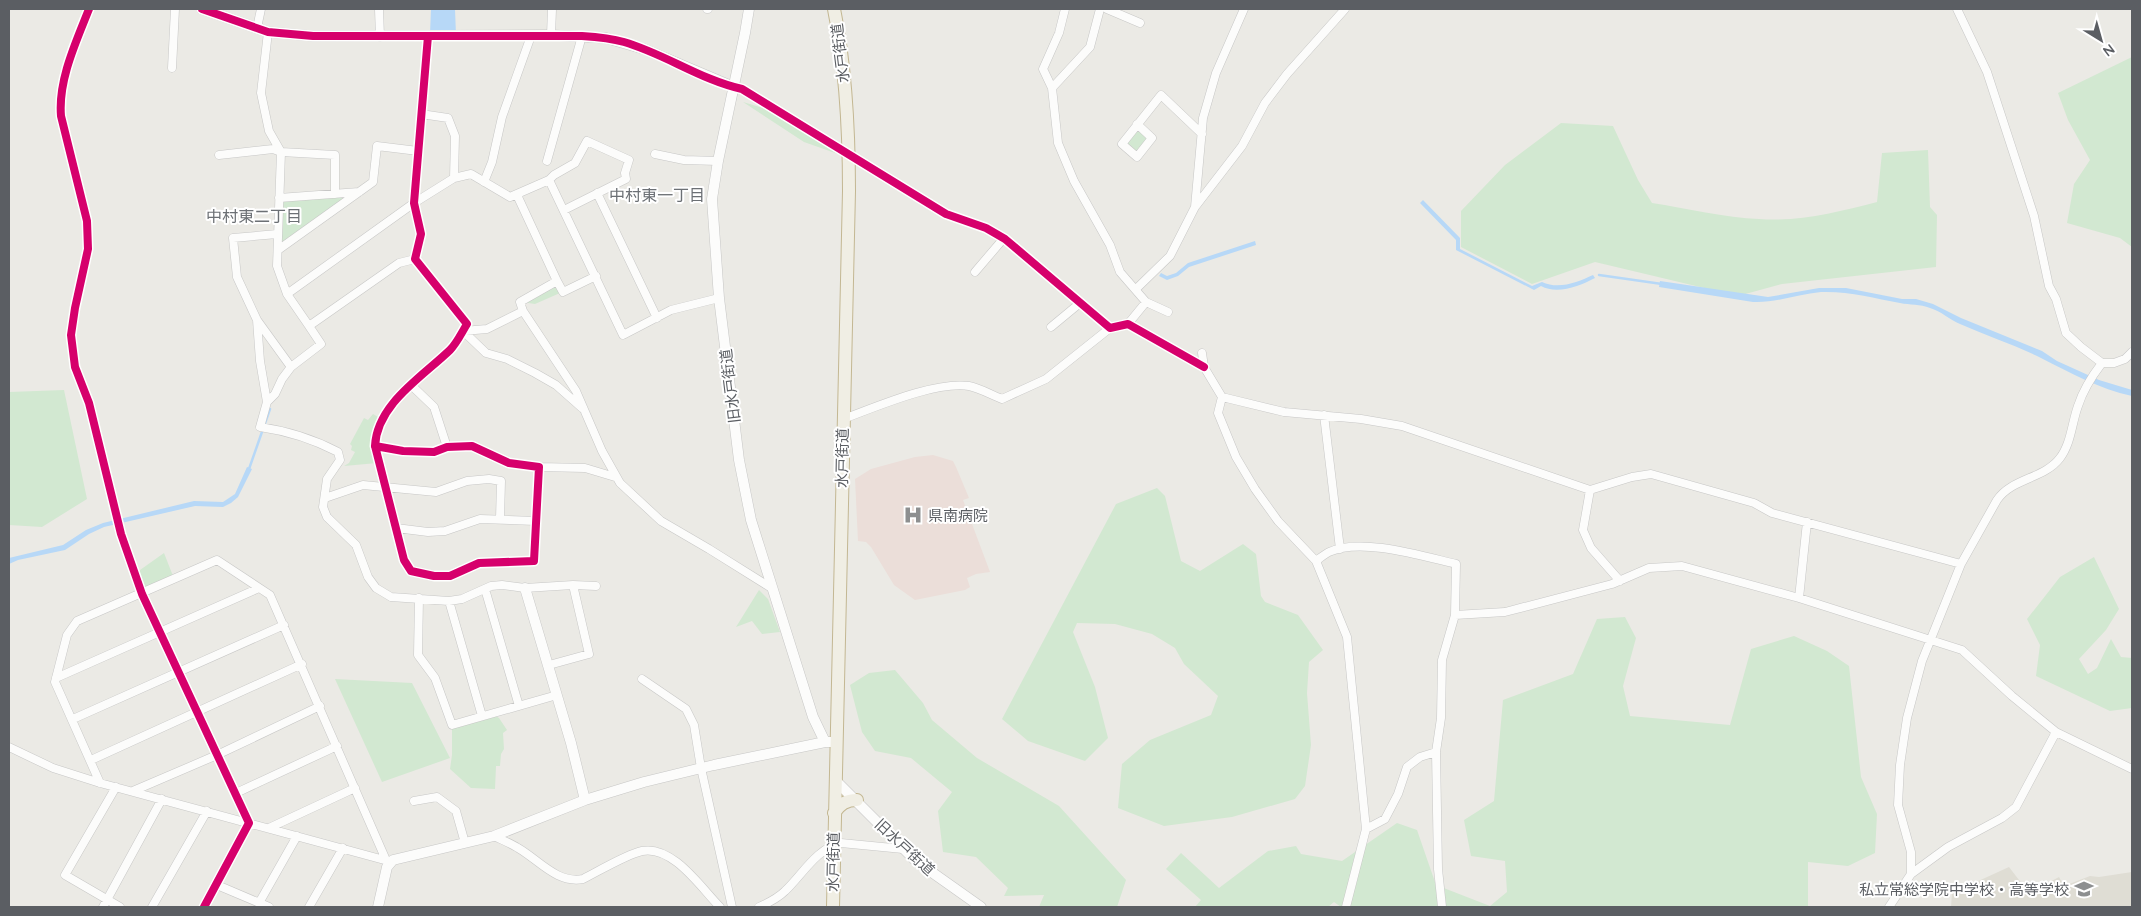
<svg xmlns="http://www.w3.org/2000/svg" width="2141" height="916" font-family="Quicksand,'Noto Sans JP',sans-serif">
<rect width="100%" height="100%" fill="#ebeae5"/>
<!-- education -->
<path fill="#dfddd4" d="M 2009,867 L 2029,893 L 2059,877 L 2064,886 L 2090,876 L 2099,877 L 2132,872 L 2132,907 L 1951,907 L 1952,893 Z"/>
<!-- medical -->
<path fill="#ebded9" d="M 933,455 L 953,461 L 956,467 L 969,498 L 963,500 L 990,572 L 976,574 L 967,578 L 970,587 L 965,590 L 915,600 L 894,585 L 871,547 L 866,542 L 858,541 L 855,479 L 871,469 L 915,457 Z"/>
<!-- green -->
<path fill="#d2e8d1" d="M 2132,57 L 2132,247 L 2120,238 L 2067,223 L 2074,184 L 2090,160 L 2068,120 L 2058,93 Z
M 743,102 L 767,109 L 838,154 L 804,142 Z
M 1561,123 L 1613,126 L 1638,180 L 1652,203 C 1685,208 1726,218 1759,219 C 1799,222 1838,212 1877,202 L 1882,153 L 1928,150 L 1930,207 L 1937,215 L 1936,267 L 1782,284 L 1738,296 L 1595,262 L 1532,284 L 1461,247 L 1461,211 L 1505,165 Z
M 1138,126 L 1150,139 L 1136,155 L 1124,144 Z
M 355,193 L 279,248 L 281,200 Z
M 556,283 L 560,293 L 535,304 L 522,302 Z
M 64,390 L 87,499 L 42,527 L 9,525 L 9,392 Z
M 373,414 L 378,417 C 372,437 370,443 377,463 L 344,466 L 349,463 L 355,452 L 351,450 L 352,446 L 350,444 L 364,418 L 368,420 Z
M 1157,488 L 1165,496 L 1181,561 L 1200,571 L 1243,544 L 1256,554 L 1261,596 L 1265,602 L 1298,615 L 1323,650 L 1309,662 L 1307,693 L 1311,745 L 1305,786 L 1295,799 L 1232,817 L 1164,826 L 1118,808 L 1122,764 L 1150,740 L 1211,715 L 1218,696 L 1184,664 L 1175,648 L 1152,634 L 1115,624 L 1077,623 L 1073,632 L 1095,687 L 1108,738 L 1085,761 L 1028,741 L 1002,719 L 1116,504 Z
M 164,553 L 173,576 L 143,591 L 140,577 L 140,570 Z
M 2094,557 L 2119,609 L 2106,630 L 2079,659 L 2088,674 L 2097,668 L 2111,639 L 2121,657 L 2132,658 L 2132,708 L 2110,711 L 2036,676 L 2040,645 L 2027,619 L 2060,577 Z
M 759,590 L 768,599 L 780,632 L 762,634 L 752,621 L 736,627 Z
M 1625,617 L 1636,638 L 1623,686 L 1630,716 L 1730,725 L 1751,649 L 1794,636 L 1827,651 L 1849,666 L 1861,777 L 1877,814 L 1875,853 L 1848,866 L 1808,862 L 1808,907 L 1341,907 L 1334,902 L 1328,907 L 1195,907 L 1201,900 L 1166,869 L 1181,853 L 1219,888 L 1268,851 L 1296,846 L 1301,854 L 1342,861 L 1397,823 L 1417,830 L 1436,885 L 1490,906 L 1507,892 L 1505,861 L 1471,856 L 1464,820 L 1494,801 L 1503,700 L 1573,674 L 1597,619 Z
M 895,670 L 923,703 L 932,720 L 977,758 L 1059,806 L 1126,880 L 1117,907 L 1039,907 L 1044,895 L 1004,896 L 1008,888 L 976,857 L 943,852 L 938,811 L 952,792 L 911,758 L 875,751 L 862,732 L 850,685 L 869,673 Z
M 335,679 L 412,683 L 450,758 L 382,782 Z
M 494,715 L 499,718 L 507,730 L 503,733 L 504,749 L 501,754 L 500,766 L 496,766 L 495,789 L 471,788 L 450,769 L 452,755 L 452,728 Z"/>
<!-- water -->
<path fill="#b7d8f7" d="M 431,9 L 455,9 L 456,35 L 430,34 Z
M 1423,200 L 1460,238 L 1460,249 L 1532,286 L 1542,282 C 1559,290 1578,282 1593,275 L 1595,278 C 1580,286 1557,295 1541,286 L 1534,290 L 1456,250 L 1456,240 L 1420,203 Z
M 1255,241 L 1256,245 L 1189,267 L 1178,276 L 1167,280 L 1159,276 L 1161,273 L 1167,276 L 1176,273 L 1188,263 Z
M 1660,281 L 1768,297 L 1819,288 L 1846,288 L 1902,299 L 1916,299 L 1933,304 L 1961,318 L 2042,351 L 2057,361 L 2099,380 L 2132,390 L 2132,396 C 2099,389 2071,373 2041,358 C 2015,345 1987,336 1960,324 C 1950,320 1941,311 1930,308 C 1920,304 1910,305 1900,303 C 1874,298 1848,291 1821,292 C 1798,294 1777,303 1753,302 L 1659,287 Z
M 247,467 L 252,469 L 238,497 L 231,503 L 223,507 L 195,506 L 104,527 L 89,534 L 65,550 L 18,560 L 9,564 L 9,558 L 63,545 L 86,530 L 103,523 L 194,501 L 223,502 L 235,494 Z"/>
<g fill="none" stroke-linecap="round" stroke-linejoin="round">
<!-- stream -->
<path stroke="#b7d8f7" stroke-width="2.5" d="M 1599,275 L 1662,284
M 249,469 L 270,409"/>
<!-- minor casing -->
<g stroke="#c7c7c6" stroke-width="9">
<path id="minor" d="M 89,9 C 76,42 58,80 61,116 L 87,221 L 88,249 L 75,308 L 71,335 L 75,367 L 89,403 L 121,534 L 142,594 L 249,823 L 204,907
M 379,9 L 380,37
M 707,9 L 708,9
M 1065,9 L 1059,33 L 1043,69 L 1052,88 L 1058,143 L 1074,181 L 1110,245 L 1120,272 L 1146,302 L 1168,312
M 1107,9 L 1140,23
M 1957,9 L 1987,72 L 2034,216 L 2049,286 L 2056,299 L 2066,333 L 2081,347 L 2102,363 L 2114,363 L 2125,359 L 2132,352
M 257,28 L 261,9
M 268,32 L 261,93 L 269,131 L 281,152 L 277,266 L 287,294 L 309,326 L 399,263 L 415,259
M 551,35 L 552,9
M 172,68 L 175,9
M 734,87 L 742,89 L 771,107 L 946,214 L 986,228 L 1005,239 L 1110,328 L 1128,324 L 1204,367
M 1052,88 L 1090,47 L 1100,9
M 421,114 L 448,118 L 455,136 L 454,178
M 1137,124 L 1152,138 L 1137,157 L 1122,144 L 1161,95 L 1202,134
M 655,154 L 684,160 L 718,161
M 219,155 L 273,149 L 281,152 L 335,155 L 335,194
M 547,161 L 582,36
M 549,180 L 623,335 L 671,310 L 719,298
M 484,182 L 492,162 L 502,117 L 531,36
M 597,193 L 657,318
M 517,195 L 557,281
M 279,198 L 359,192
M 1195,207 L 1203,118 L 1216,73 L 1244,9
M 277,234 L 233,238 L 237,277 L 257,320 L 291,367
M 278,250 L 373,182 L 377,146 L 418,151
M 975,272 L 1004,238
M 1136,289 L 1170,256 L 1195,207 L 1242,146 L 1265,103 L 1287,74 L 1345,9
M 287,294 L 414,203 L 454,178 L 471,174 L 510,197 L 549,180 L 554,175 L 575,163 L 587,141 L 629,160 L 625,173 L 626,179 L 564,210
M 523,311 L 576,391 L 602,451 L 620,483 L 661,521 L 709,549 L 773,589
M 257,320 L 260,361 L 267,402
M 1128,324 L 1146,302
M 309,326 L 321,344 L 291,367 L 282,379 L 275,394 L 267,402 L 260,427 C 288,431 313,439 338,452 L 340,460 L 327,479 L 323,507 L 327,517 L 356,545 L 368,577 L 376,588 L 391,597 L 449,601 L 462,599 L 491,586 L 502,585 L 525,588 L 573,585 L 589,654 L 549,665
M 1051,327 L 1080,303
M 463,331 L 487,329 L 523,311 L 520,302 L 557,281 L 563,292 L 596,276
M 463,331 L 486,353 L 507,359 L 535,373 L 556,385 L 582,408
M 1202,353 L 1204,367 L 1222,397 L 1218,413 L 1236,457 L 1255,489 L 1278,521 L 1316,561 L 1347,637 L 1366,829 L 1346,907
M 411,385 L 434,407 L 447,447
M 1222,397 L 1284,412 L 1361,419 L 1402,426 L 1590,490 L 1632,477 L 1651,474 L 1754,503 L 1772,513 L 1961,564
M 1324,415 L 1340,549
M 843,419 C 876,407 935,381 969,386 C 980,388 991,395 1002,399 L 1046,379 L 1110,328
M 375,446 L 403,451 L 434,452 L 447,447 L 472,446 L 509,463 L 539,467 L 534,561 L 479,563 L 450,576 L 434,576 L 411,571 L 404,560 L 375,446 C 377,404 422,377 450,350 C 457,343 462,332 467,324 L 415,259 L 421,234 L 414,203 L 428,36
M 539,467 L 585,468 L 615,477
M 1590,490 L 1583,530 L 1591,548 L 1620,581
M 325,498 L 363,485 L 436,492 L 467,481 L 489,479 L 501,481 L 500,519
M 396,528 L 428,532 L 445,531 L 480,519 L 536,521
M 1316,561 C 1320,558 1325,554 1329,552 C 1361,537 1422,556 1456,564 L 1455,615 L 1442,660 L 1441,718 L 1436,752 L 1438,869 L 1442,907
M 573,585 L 596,586
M 485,589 L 519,706
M 419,598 L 418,655 L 435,678 L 452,725 L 557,695
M 1799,598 L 1807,522
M 449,601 L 482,716
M 1455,615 L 1505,612 L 1612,584 L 1649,568 L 1682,566 L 1799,598 L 1962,650 L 2012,696 L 2056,732 L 2132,769
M 56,678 L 259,588
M 642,679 L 686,709 L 694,725 L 701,768 L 732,907
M 73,719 L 284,625
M 9,747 L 53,768 L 100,783 L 388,861
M 91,760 L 302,664
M 100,783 L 55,682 L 67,635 L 77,621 L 217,560 L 270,595 L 386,860
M 116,787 L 65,875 L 120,907
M 133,791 L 217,755 L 320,706
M 236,793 L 337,746
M 414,801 L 437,797 L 456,811 L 465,843
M 269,828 L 355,788
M 1366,829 L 1385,819 L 1398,794 L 1407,767 L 1420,757 L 1436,752
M 494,836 C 502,840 510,843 518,848 C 539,860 557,884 583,879 C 599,871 625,855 642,851 C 673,845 701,888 720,907
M 1911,874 L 1911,852 L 1898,805 L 1900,765 L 1907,718 L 1922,661 L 1961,564 L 1997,500 C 2012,478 2044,479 2060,458 C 2071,444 2072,422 2078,406 C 2083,390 2092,376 2102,363
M 217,885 L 269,907
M 259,903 L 297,836
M 103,907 L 162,799
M 152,907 L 207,811
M 309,907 L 343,848
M 759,907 C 768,903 778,898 785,891 C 802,875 817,848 841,843 L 903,849
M 1889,907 L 1911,874 L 1948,847 L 2002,818 L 2016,807 L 2056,732"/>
</g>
<!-- tertiary casing -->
<g stroke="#c7c7c6" stroke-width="11">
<path id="tertiary" d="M 202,9 L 268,32 L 313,36 L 551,35 L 606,38 L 644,49 L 734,87
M 749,9 L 745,33 L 718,161 L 712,199 L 719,298 L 739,460 L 751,520 L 813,717 L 825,742 L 836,742
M 525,588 L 571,743 L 585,800
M 835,780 L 916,861 L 981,907
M 378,907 L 387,867 L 393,860 L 494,836 L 585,800 L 644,782 L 714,765 L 825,742"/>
</g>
<!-- trunk casing -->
<g stroke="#c3b792" stroke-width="14">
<path id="trunk" d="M 834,813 C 840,804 846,800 857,800
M 833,907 L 849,191 C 849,131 846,68 834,9"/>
</g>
<!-- minor -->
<use href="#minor" stroke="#fcfcfb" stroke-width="8"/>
<!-- tertiary -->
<use href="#tertiary" stroke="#fcfcfb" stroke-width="10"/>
<!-- trunk -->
<use href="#trunk" stroke="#f0eee4" stroke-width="12"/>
<!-- cycleway casing -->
<g stroke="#fff" stroke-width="11">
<path id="cycleway" d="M 89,9 C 76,42 58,80 61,116 L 87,221 L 88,249 L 75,308 L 71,335 L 75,367 L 89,403 L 121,534 L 142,594 L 249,823 L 204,907
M 202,9 L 268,32 L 313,36 L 582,36 C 597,37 610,38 624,42 C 665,54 701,80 742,89 L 946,214 L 986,228 L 1005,239 L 1110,328 L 1128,324 L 1204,367
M 375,446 L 403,451 L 434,452 L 447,447 L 472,446 L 509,463 L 539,467 L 534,561 L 479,563 L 450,576 L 434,576 L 411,571 L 404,560 L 375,446 C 377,404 422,377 450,350 C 457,343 462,332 467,324 L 415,259 L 421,234 L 414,203 L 428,36"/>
</g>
<!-- cycleway -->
<use href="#cycleway" stroke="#d6006c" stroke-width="8"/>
</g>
<!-- icons -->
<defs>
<g id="hospital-bare" transform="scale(1.5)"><path d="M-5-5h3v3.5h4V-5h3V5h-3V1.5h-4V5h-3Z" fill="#8d8f90" stroke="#fff" stroke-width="2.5" paint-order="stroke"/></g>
<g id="school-bare" transform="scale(1.5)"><path d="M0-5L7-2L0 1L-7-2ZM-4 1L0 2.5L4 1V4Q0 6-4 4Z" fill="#8d8f90" stroke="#fff" stroke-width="2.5" paint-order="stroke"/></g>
</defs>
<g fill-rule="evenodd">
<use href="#hospital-bare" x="913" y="515"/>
<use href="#school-bare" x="2084" y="889"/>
</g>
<g text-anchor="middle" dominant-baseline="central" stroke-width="4" stroke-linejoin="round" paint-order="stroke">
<!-- street labels -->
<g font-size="15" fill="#5b5e63" stroke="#fff">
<text transform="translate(840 53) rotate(-97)">水戸街道</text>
<text transform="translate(730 386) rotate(-97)">旧水戸街道</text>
<text transform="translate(842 458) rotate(-89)">水戸街道</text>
<text transform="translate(905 847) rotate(43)">旧水戸街道</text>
<text transform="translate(833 862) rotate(-89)">水戸街道</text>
</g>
<!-- poi labels -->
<g font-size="15" fill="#5b5e63" stroke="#fff" text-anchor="start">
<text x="928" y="515">県南病院</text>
<text x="2069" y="889" text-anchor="end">私立常総学院中学校・高等学校</text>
</g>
<!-- neighbourhood labels -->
<g font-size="16" fill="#6c7075" stroke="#fff">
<text x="657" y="195">中村東一丁目</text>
<text x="254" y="216">中村東二丁目</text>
</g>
</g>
<!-- border -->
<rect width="2141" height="916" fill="none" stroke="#5b5e63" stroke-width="20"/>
<!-- north arrow -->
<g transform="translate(2101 40) rotate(143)" stroke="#ffffff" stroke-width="4" paint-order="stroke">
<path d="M0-4L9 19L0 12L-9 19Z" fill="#5b5e63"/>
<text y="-8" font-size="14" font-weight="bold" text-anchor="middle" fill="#5b5e63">N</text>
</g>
</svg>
